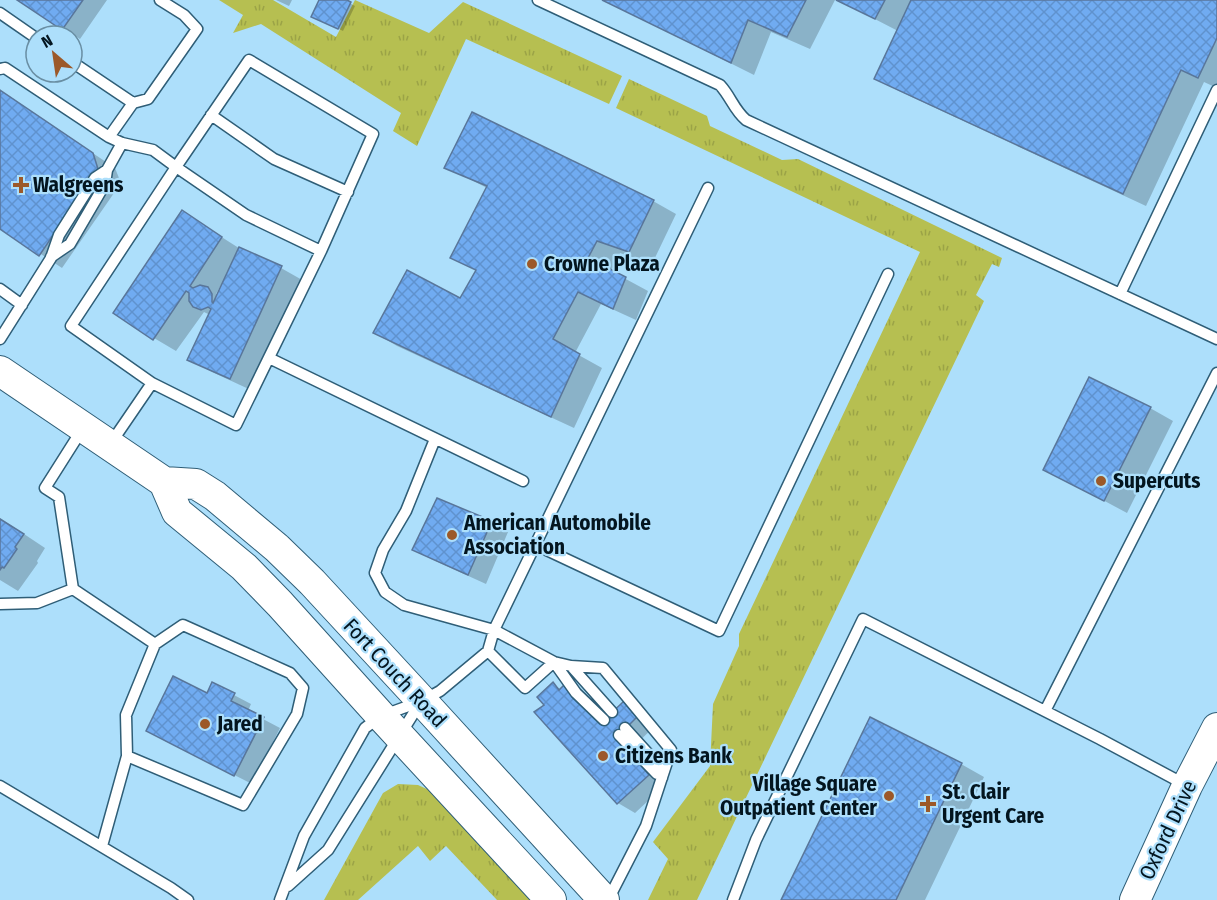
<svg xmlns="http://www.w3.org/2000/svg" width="1217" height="900" font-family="'Fira Sans Condensed',sans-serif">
<defs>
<pattern id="grass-tufts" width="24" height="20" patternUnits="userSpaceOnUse" patternTransform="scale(1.5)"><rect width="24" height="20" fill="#b6bf51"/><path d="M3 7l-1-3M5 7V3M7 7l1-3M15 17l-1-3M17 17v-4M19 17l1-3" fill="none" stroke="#9ba346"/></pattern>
<pattern id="building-cross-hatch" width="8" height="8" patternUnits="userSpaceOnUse" patternTransform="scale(1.5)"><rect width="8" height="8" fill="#70abf1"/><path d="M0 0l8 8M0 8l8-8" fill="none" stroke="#5f92ce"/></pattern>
</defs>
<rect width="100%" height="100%" fill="#addffb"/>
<!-- grass -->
<path fill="url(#grass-tufts)" d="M 219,0 L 273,0 L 336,37 L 355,0 L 429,33 L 463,2 L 622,76 L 609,104 L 466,39 L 417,146 L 393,131 L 401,113 L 261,24 L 233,33 L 243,15 Z
M 629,79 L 707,116 L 710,126 L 782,160 L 798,159 L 1002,258 L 999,267 L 992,264 L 976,295 L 984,301 L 697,900 L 648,900 L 668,859 L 653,842 L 710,766 L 713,704 L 739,646 L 739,634 L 920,252 L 616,108 Z
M 398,784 L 418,785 L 429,790 L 533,900 L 497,900 L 446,846 L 430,861 L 418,846 L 358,900 L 324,900 L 383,793 Z"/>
<!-- shadow -->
<path fill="#0003" fill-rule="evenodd" d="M 20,0 L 107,0 L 80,39 Z
M 276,0 L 292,0 L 289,6 Z
M 320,0 L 344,0 L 355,6 L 343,31 L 318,19 Z
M 604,0 L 835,0 L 810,49 L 771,32 L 754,75 Z
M 838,0 L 1217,0 L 1217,88 L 1204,82 L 1146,206 L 899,91 L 876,78 L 898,31 Z
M 0,91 L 115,168 L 121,183 L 62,268 L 0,227 Z
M 446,167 L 653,201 L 676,214 L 652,264 L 620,253 L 611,271 L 648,291 L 636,320 L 601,304 L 575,353 L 602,368 L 574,428 L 397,346 L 375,333 L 461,300 L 477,271 L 452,257 L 487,188 Z
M 182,212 L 242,250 L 281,268 L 304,281 L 253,391 L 212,372 L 189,359 L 210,315 L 204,312 L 176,351 L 154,338 ZM 221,285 L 219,295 L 216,294 Z
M 1150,408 L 1173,421 L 1127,513 L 1045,469 Z
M 0,518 L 45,548 L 37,561 L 38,563 L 18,591 L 0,580 Z
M 491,522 L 508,532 L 486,584 L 431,559 L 414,549 Z
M 213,684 L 251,704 L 248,711 L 280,728 L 252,784 L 148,731 L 208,695 Z
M 553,684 L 605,720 L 642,713 L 654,727 L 633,747 L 665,785 L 635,813 L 618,803 L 546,705 Z
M 961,764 L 984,777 L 925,900 L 783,900 Z"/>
<!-- building -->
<path fill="url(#building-cross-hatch)" stroke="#59769a" stroke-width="1.5" d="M 17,0 L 83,0 L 62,30 Z
M 319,0 L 347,0 L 351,2 L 338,29 L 311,17 Z
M 602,0 L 806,0 L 787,37 L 748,20 L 731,63 Z
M 836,0 L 885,0 L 875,19 Z
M 911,0 L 1217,0 L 1217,38 L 1198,78 L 1181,70 L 1123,194 L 874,79 Z
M 0,90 L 93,153 L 98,169 L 39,256 L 0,229 Z
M 472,112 L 654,200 L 629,252 L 597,241 L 588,258 L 626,277 L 613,309 L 578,292 L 553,339 L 580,354 L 551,417 L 373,333 L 407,270 L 460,298 L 476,270 L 450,258 L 487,186 L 444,168 Z
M 182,210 L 222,237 L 190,286 L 193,288 L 200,285 L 208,287 L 212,294 L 212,302 L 213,303 L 239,247 L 282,266 L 230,379 L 187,360 L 211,309 L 208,307 L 201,310 L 193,307 L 189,301 L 189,293 L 186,291 L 153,340 L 113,313 Z
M 1089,377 L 1151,407 L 1104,501 L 1043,470 Z
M 437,498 L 492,521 L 468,575 L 412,550 Z
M 0,519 L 24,534 L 15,547 L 17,549 L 4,568 L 2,567 L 0,570 Z
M 173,676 L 207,693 L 212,682 L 235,693 L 231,701 L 264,717 L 234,776 L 146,731 Z
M 553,682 L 559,690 L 565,684 L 604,720 L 624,701 L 637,717 L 617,737 L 649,775 L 617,804 L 534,712 L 544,705 L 537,697 Z
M 870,717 L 962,763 L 896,900 L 781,900 Z"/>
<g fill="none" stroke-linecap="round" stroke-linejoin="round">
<!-- lane casing -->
<g stroke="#2f5e77" stroke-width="13">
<path id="lane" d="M 538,0 L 720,85 C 731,97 734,110 746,120 L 1217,339
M 0,13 L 36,38
M 72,62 L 133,103 L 148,99 L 197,29 L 184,15 L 160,0
M 0,69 L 5,68 L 109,137 L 122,143 L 153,150 L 176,167 L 249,60 L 373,134 L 321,251 L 236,425 L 152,383 L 111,443
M 211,115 L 274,159 L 348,192
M 109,137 L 133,103
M 51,257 L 70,244 L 105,184 L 107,170 L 122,143
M 0,289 L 22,305
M 1120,294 L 1217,90
M 0,339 L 51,258 L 59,235 L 95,178 L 107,170
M 269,358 L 523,481
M 152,383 L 71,326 L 176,167 L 246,215 L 321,251
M 435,439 L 406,511 L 383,550 L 375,573 L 385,592 L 404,605 L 494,630 L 554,662 L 571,666 L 603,668 L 671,750 L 646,826 L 608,900
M 536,545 L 719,631 L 888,274
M 73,589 L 155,644
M 0,604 L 37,603 L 73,589 L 59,497 L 45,488 L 83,428
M 488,651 L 525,688 L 554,662
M 554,662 L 576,693 L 604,720
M 571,666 L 612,712
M 1045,711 L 1217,373
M 625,728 L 654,760 L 662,778
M 619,735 L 657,774
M 0,786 L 171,888 L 188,900
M 102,846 L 127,756 L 243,805 L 297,714 L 303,688 L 290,673 L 183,625 L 155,644 L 126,715 L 127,756
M 288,886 L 328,850 L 420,703
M 280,900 L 304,836 L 365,728 L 381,716 L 422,701 L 440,691 L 488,651 L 494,630 L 708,188
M 733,900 L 756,840 L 863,619 L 1100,739 L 1184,784"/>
</g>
<!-- secondary casing -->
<g stroke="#2f5e77" stroke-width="32">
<path id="secondary" d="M 0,371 L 164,482 L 196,484 L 215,496 L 277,548 L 312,582 L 422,701 L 604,900
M 164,482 L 177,512 L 244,567 L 280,604 L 381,716 L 551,900
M 1135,900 L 1187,786 L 1217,728"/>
</g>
<!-- lane -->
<use href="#lane" stroke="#fff" stroke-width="10"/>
<!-- secondary -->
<use href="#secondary" stroke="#fff" stroke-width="30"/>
</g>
<!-- markers -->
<g fill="#9c5929" stroke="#addffb" stroke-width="2">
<path d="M18 176h6v6h6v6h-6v6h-6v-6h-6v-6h6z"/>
<circle cx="532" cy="264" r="6"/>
<circle cx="1101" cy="481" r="6"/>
<circle cx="452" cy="535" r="6"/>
<circle cx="205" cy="724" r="6"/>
<circle cx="603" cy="756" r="6"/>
<circle cx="889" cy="796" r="6"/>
<path d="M925 795h6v6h6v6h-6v6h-6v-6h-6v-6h6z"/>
</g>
<g text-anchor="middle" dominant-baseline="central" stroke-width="4.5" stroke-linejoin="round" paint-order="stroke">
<!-- poi labels -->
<g font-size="21" font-weight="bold" fill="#03151f" stroke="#addffb" text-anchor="start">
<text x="33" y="185">Walgreens</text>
<text x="544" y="264">Crowne Plaza</text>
<text x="1113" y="481">Supercuts</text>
<text x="464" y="523">American Automobile<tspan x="464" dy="24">Association</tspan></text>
<text x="217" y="724">Jared</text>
<text x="615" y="756">Citizens Bank</text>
<text x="877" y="784" text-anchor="end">Village Square<tspan x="877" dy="24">Outpatient Center</tspan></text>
<text x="942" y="792">St. Clair<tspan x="942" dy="24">Urgent Care</tspan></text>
</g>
<!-- street labels -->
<g font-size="21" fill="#03151f" stroke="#addffb">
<text transform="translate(395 673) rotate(47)">Fort Couch Road</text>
<text transform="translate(1168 830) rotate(-65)">Oxford Drive</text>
</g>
</g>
<!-- north arrow -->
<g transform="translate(54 54) rotate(331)"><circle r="28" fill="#addffb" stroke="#698ea3" stroke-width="1.5"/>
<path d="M0-4.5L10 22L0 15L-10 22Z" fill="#9c5929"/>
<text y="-9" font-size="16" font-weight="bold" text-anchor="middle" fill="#03151f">N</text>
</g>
</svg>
